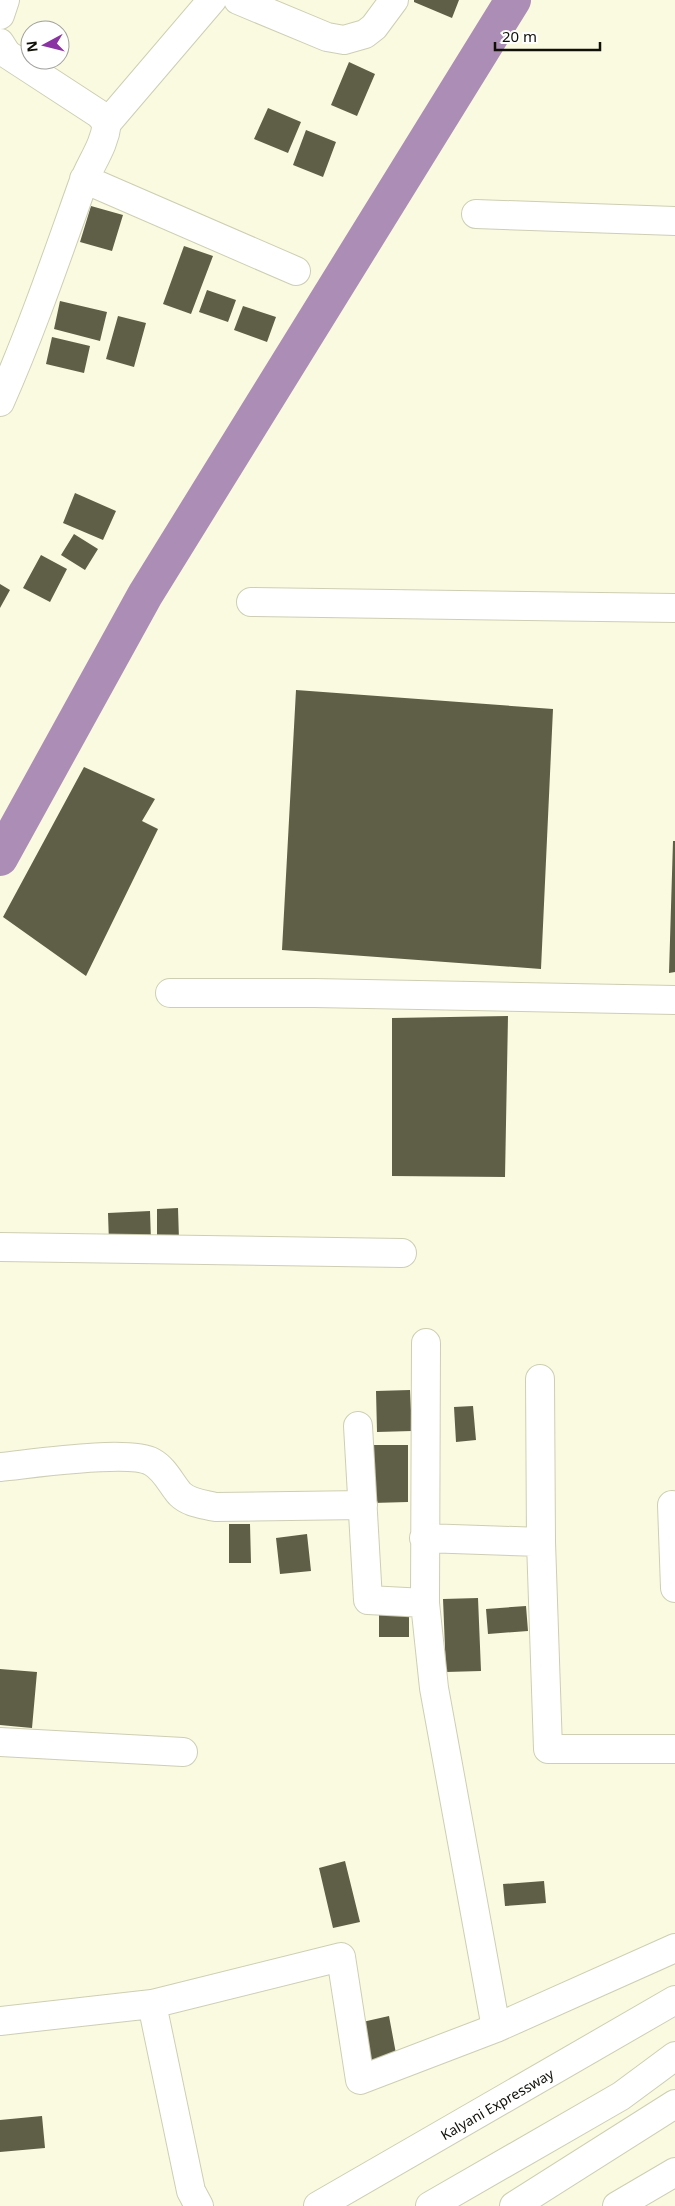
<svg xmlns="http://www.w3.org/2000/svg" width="675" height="2206" font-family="'Noto Sans',sans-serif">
<rect width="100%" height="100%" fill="#fafae0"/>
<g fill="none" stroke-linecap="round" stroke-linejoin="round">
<!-- canal -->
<path stroke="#ac8db6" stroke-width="36" d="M 0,858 L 145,595 L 513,0"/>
</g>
<!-- building -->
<path fill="#5f5f48" d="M 414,0 L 459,0 L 452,18 L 414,2 Z
M 349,62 L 375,74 L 357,116 L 331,105 Z
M 268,108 L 301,122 L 288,153 L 254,139 Z
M 306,130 L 336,142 L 323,177 L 293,165 Z
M 91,206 L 123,215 L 112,251 L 80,242 Z
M 184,246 L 213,256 L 191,314 L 163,304 Z
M 207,290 L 236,300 L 228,322 L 199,312 Z
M 60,301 L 107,312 L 100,341 L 54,329 Z
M 243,306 L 276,317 L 267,342 L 234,330 Z
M 118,316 L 146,323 L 134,367 L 106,359 Z
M 52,337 L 90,346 L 84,373 L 46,364 Z
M 75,493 L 116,511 L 103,540 L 63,523 Z
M 74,534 L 98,549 L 85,570 L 61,555 Z
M 41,555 L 67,569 L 50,602 L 23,588 Z
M 0,584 L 10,590 L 0,608 Z
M 296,690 L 553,709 L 541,969 L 282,950 Z
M 84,767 L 155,799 L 142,821 L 158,829 L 86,976 L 3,917 Z
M 673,841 L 675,841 L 675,972 L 669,973 Z
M 508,1016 L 505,1177 L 392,1176 L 392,1018 Z
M 178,1208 L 179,1240 L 157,1240 L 157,1209 Z
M 150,1211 L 151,1241 L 109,1243 L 108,1213 Z
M 410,1390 L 412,1431 L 377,1432 L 376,1391 Z
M 473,1406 L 476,1440 L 456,1442 L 454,1407 Z
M 372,1445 L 408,1445 L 408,1502 L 372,1503 Z
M 229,1524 L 250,1524 L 251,1563 L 229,1563 Z
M 307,1534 L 311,1571 L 280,1574 L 276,1538 Z
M 478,1598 L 481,1671 L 446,1672 L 443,1599 Z
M 379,1606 L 409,1606 L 409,1637 L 379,1637 Z
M 526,1606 L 528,1631 L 488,1634 L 486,1609 Z
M 0,1669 L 37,1672 L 32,1728 L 0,1725 Z
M 345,1861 L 360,1922 L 333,1928 L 319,1868 Z
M 544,1881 L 546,1903 L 505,1906 L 503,1884 Z
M 389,2016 L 397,2059 L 367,2066 L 358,2023 Z
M 42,2116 L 45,2148 L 0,2152 L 0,2120 Z"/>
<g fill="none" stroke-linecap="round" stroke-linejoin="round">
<!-- minor casing -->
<g stroke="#ceceb4" stroke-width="30">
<path id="minor" d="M 238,0 L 327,37 L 344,40 L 365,34 L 374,27 L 394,0
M 0,15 L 5,0
M 0,43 L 7,54 L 99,114 L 107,123 C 104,148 90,163 82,186 C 56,259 31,332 0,402
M 107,123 L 212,0
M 84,179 L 296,271
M 476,214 L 675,221
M 251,602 L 675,608
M 170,993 L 314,993 L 675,1000
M 0,1247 L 402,1253
M 426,1343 L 425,1603 L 434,1688 L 496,2028
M 540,1379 L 541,1542 L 548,1749 L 675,1749
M 358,1426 L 368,1600 L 425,1603
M 0,1467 C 31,1464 129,1449 152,1462 C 165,1469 171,1484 180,1494 C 189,1503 203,1504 215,1507 L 363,1505
M 672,1505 L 675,1588
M 424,1538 L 541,1542
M 0,1742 L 183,1752
M 152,2004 L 191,2191 L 199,2206
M 0,2021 L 152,2004 L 341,1957 L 360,2080 L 496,2028 L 675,1948
M 318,2206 L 675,2000
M 617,2206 L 675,2172"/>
</g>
<!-- highway casing -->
<g stroke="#ceceb4" stroke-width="30">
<path id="highway" d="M 430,2206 L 621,2096 L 675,2056
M 514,2206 L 675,2104"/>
</g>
<!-- minor -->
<use href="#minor" stroke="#fff" stroke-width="28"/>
<!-- highway -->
<use href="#highway" stroke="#fff" stroke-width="28"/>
</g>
<g text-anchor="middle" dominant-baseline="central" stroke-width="5" stroke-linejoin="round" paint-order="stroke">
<!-- street labels -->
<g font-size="14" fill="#111008" stroke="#fff">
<text transform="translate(497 2104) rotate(-30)">Kalyani Expressway</text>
</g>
</g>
<!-- north arrow -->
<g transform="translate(45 45) rotate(263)"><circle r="24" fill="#ffffff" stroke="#a09f9c"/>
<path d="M0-4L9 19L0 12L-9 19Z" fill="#8934a2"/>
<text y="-8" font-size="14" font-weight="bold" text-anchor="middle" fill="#111008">N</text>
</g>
<!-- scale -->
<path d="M495 42v8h105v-8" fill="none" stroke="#111008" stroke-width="2.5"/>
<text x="502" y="42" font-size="15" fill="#111008" stroke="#ffffff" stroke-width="4" paint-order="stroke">20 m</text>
</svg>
